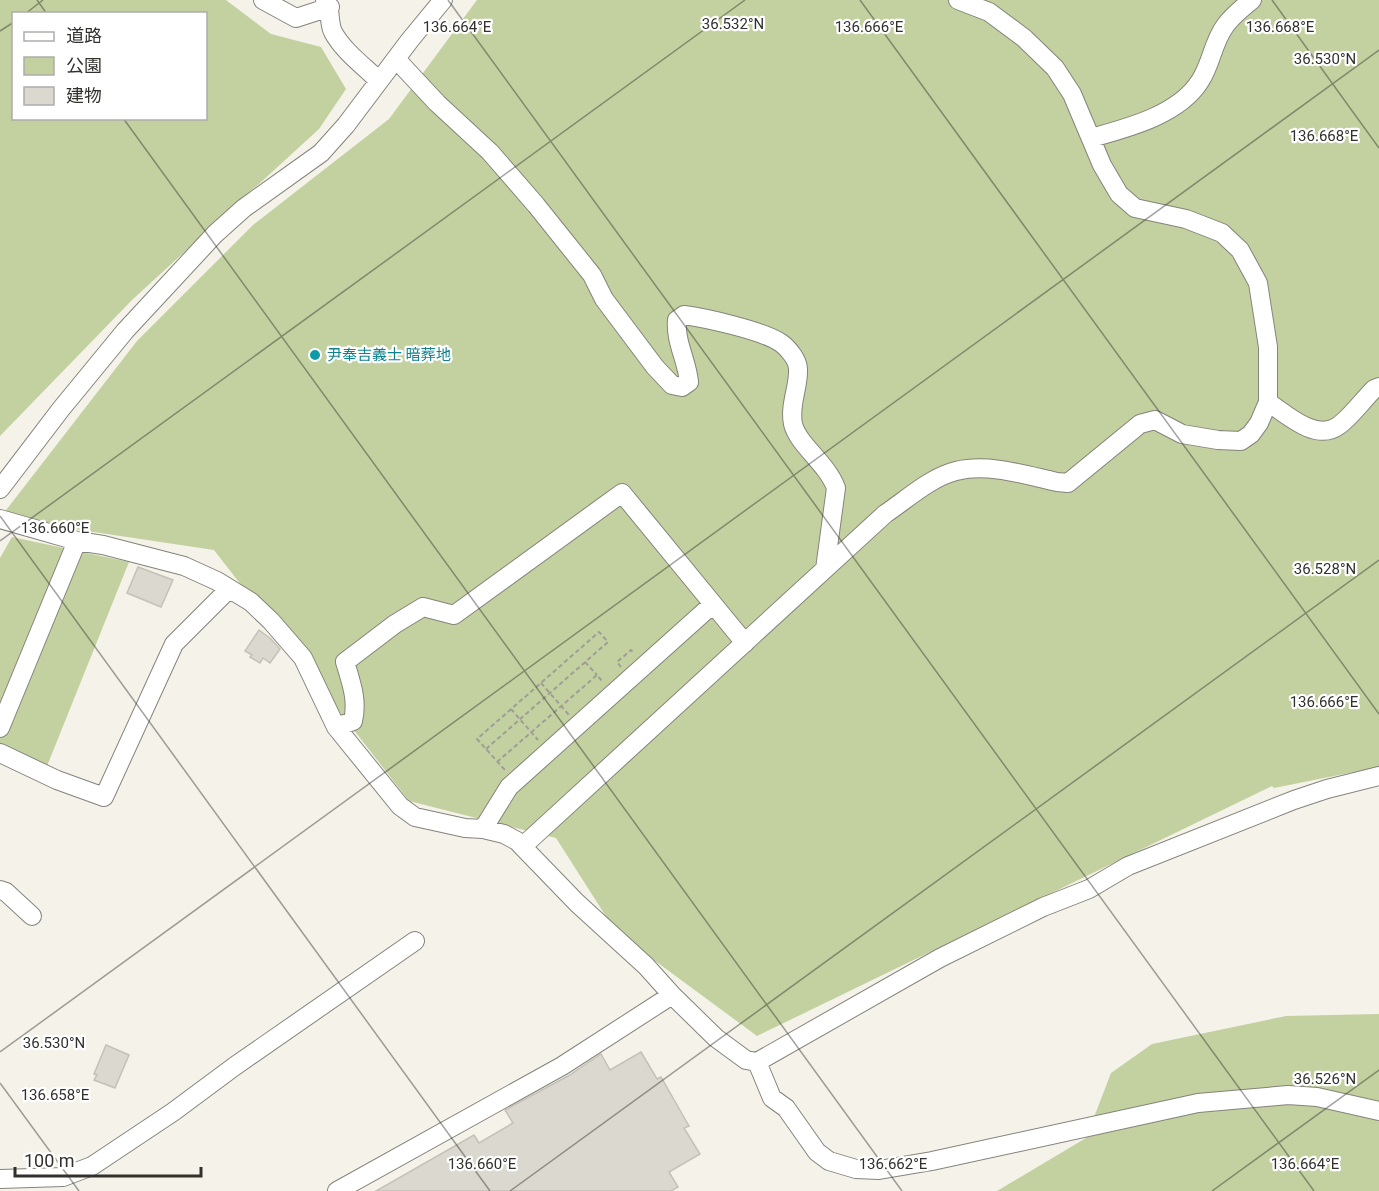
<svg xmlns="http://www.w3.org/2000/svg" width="1379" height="1191" font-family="Roboto,'Noto Sans JP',sans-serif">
<rect width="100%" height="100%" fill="#f4f2e9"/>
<!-- green -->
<path fill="#c2d19f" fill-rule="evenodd" d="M 0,0 L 226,0 L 271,34 L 321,47 L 346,89 L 319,129 L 133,299 L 0,436 ZM 14,14 L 206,14 L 206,118 L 14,118 Z
M 477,0 L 1379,0 L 1379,767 L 1274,788 L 1272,786 L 757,1036 L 616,932 L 556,838 L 409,801 L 214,550 L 0,518 L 137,341 L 253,225 L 389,119 Z
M 12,537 L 129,562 L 47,766 L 0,746 L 0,558 Z
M 1379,1014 L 1379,1191 L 997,1191 L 1086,1138 L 1111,1073 L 1152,1044 L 1286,1016 Z"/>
<!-- building -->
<path fill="#dad8cf" stroke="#c3c1b8" stroke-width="1.5" d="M 138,567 L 173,580 L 161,607 L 127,593 Z
M 259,630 L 271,639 L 280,649 L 270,663 L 263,658 L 260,663 L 250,657 L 252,655 L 245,651 Z
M 106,1045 L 129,1055 L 115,1088 L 94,1080 L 97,1075 L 94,1074 Z
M 641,1052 L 657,1079 L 661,1077 L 689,1126 L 684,1128 L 700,1154 L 669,1172 L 678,1187 L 671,1191 L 376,1191 L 474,1135 L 479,1143 L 513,1123 L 505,1110 L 568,1076 L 601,1054 L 610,1070 Z"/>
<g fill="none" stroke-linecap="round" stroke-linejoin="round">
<!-- minor casing -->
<g stroke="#85837b" stroke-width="20">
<path id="minor" d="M 263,0 L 296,18 L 330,7
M 325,0 C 332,10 328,22 333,32 C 343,51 365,67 379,81
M 396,59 L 437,103 L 490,152 L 536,205 L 592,275 L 604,299 L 655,367 L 672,385 L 682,387 L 689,382 C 687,360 675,342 677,320 L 684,315 C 706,318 764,331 781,343 C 788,348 798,360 798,369 C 799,387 789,405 793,424 C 798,445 827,463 836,488 L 825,569
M 1091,138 C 1127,128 1179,115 1200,81 C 1211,65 1213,42 1225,26 C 1232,16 1242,8 1252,0
M 1268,402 C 1286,414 1316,442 1338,426 C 1350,418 1363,400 1374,389 L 1379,387
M 0,489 L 61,409 L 125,331 L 215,234 L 244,208 L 321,153 L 346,125 L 410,40 L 443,0
M 0,519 L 77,541 L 103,545 L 184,566 L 217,581 L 251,602 L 271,621 L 303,658 L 336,727 L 400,806 L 415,817 L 465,828 L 483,829 L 504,834 L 517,841 L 577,903 L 646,966 L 672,995 L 716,1038 L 746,1060 L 757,1062 L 940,958 L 1043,907 L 1089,889 L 1128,866 L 1294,800 L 1327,789 L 1379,776
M 336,727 L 353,721 C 358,700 351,682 345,662 L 395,624 L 423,607 L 454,615 L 622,493 L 745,643
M 0,728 L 77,541
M 0,753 L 57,780 L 104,797 L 174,644 L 229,589
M 483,829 L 509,787 L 713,604
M 523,846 L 885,514 C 906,500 931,477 956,471 C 989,463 1025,475 1057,482 L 1068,483 L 1140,424 L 1155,420 L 1182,434 L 1218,440 L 1241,441 L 1251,434 L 1259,423 L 1268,402 L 1268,347 L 1258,283 L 1240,250 L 1222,233 L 1186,219 L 1135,208 L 1119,194 L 1102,165 L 1072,94 L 1055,68 L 1024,38 L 989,12 L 958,0
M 0,890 L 6,892 L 32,916
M 757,1062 L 772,1098 L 786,1108 L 817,1152 L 829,1161 L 856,1169 L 879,1170 L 932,1161 L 1198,1103 L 1288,1095 L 1317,1097 L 1379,1111
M 0,1179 L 63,1177 L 92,1166 L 173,1112 L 235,1066 L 415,941
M 337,1191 L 562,1066 L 672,995"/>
</g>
<!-- path -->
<path stroke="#9f9d97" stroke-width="2" stroke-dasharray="4.5 3" stroke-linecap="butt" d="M 585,662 L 597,675
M 621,667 L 617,662 L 631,650 L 634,653
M 541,683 L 569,715
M 511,709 L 538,740
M 486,749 L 608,642 L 599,632 L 477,739 L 505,770
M 497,762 L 597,675 L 603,682"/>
<!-- minor -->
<use href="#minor" stroke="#fff" stroke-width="18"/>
</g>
<!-- ticks -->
<path fill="none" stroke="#32312e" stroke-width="1.5" stroke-opacity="0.45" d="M 37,0 L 47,14M 448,0 L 1314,1191M 860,0 L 1379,714M 1272,0 L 1379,148M 25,14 L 43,0M 0,31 L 14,22M 123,118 L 902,1191M 0,516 L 490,1191M 0,541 L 745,0M 0,1052 L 1379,50M 0,1083 L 79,1191M 510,1191 L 1379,560M 1212,1191 L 1379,1070"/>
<!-- markers -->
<circle fill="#0f9aa8" stroke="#fff" stroke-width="2" cx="315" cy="355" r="6"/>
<g text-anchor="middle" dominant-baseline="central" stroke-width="4.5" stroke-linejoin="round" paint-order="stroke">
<!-- culture labels -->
<g font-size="15" fill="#0d838f" stroke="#fff" text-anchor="start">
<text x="327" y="355">尹奉吉義士 暗葬地</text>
</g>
</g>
<g font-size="15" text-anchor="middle" fill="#32312e" stroke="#fff" stroke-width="4.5" stroke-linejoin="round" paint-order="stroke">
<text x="733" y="29">36.532°N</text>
<text x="457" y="32">136.664°E</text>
<text x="869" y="32">136.666°E</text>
<text x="1280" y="32">136.668°E</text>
<text x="1325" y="64">36.530°N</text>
<text x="1324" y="141">136.668°E</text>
<text x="55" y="533">136.660°E</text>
<text x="1325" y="574">36.528°N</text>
<text x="1324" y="707">136.666°E</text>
<text x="54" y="1048">36.530°N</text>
<text x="1325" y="1084">36.526°N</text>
<text x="55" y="1100">136.658°E</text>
<text x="482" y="1169">136.660°E</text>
<text x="893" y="1169">136.662°E</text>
<text x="1305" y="1169">136.664°E</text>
</g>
<!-- legend -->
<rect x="12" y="12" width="195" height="108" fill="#ffffff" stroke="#adadab" stroke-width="1.5"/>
<rect x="24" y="32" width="30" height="9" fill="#ffffff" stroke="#adadab" stroke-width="1.5"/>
<text x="66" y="42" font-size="18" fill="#32312e">道路</text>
<rect x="24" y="57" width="30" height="18" fill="#c2d19f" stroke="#adadab" stroke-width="1.5"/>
<text x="66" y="72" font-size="18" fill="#32312e">公園</text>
<rect x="24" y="87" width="30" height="18" fill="#dad8cf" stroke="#adadab" stroke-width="1.5"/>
<text x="66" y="102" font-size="18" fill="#32312e">建物</text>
<!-- scale -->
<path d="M15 1167v9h186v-9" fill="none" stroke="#32312e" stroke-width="3"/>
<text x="24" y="1167" font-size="18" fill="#32312e" stroke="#ffffff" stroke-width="4.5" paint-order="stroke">100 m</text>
</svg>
